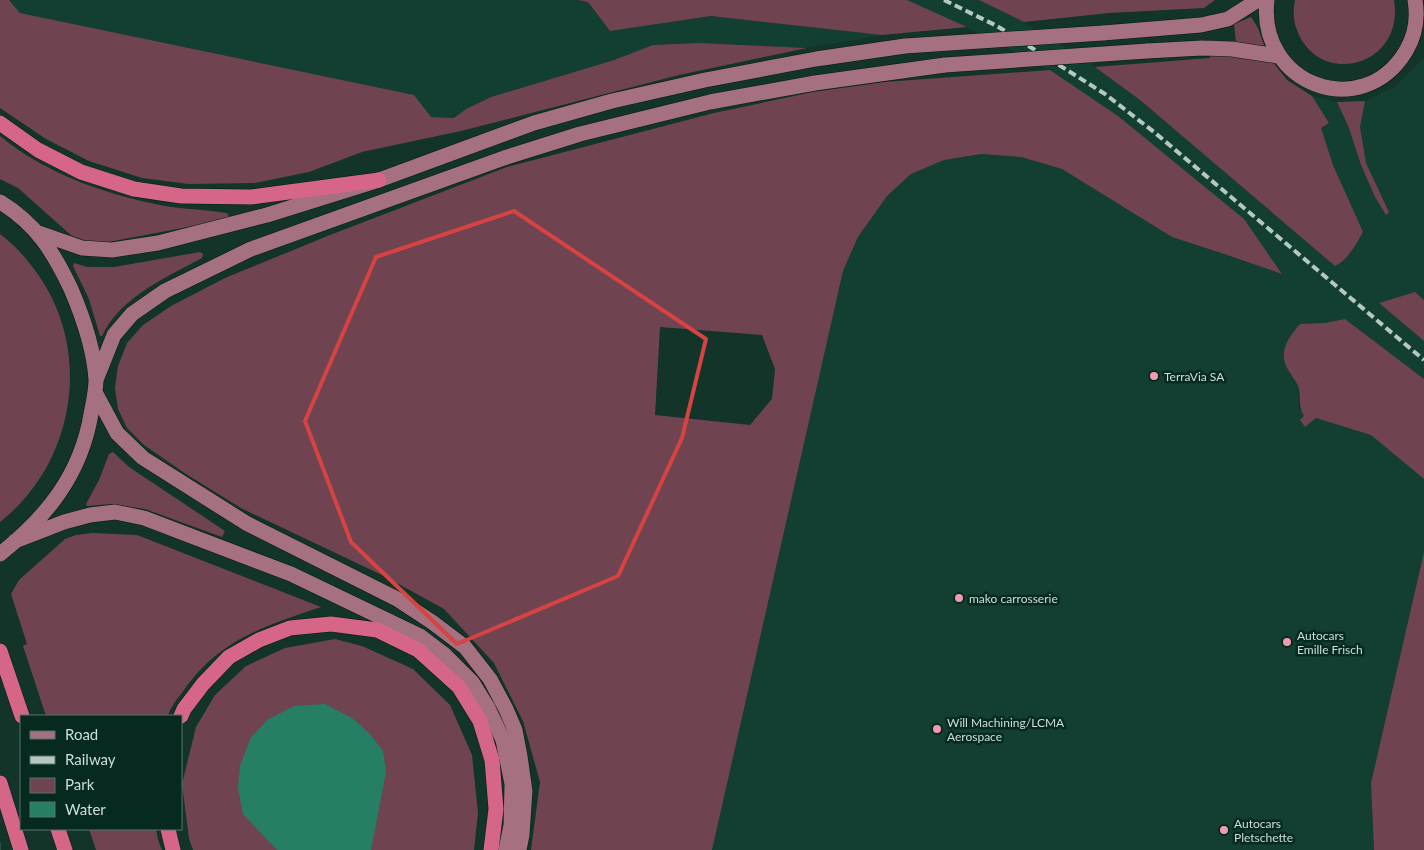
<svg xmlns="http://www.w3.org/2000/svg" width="1424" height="850" font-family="Lato,sans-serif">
<rect width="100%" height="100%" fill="#123429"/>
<!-- built -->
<path fill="#123f32" d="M 9,0 L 578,0 L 588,2 L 610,31 L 711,16 L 882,35 L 807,48 L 700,43 L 653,45 L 614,60 L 491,97 L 466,109 L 454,118 L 431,117 L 413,95 L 20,13 Z
M 907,0 L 979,0 L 1024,22 L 1095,67 L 1140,100 L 1335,266 L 1341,263 L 1359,239 L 1362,232 L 1333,165 L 1321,128 L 1329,123 L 1312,96 L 1337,102 L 1349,128 L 1361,165 L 1375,197 L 1386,214 L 1389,211 L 1366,163 L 1360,127 L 1365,101 L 1395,87 L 1424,58 L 1424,300 L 1415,292 L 1379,303 L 1424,341 L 1424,379 L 1345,319 L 1325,323 L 1300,324 L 1286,364 L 1298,387 L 1299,408 L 1304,416 L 1305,427 L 1316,418 L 1371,435 L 1424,479 L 1424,552 L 1371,783 L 1374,850 L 712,850 L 843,271 L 858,237 L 887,196 L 911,174 L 944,160 L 981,154 L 1021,157 L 1062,169 L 1172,237 L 1282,274 L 1118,116 L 1050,70 L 967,27 Z"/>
<!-- green -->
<path fill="#6f4450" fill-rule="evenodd" d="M 0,0 L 9,0 L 20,13 L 414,95 L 431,117 L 454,118 L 466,109 L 491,97 L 614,60 L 653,45 L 700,43 L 807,48 L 679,75 L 461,131 L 362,152 L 309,172 L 255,183 L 189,184 L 142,178 L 89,161 L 46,139 L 0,108 Z
M 578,0 L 907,0 L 967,27 L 882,35 L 711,16 L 610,31 L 588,2 Z
M 979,0 L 1215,0 L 1204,8 L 1109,13 L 1024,22 Z
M 1295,0 L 1394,0 C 1405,68 1318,88 1297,30 C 1293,21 1293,10 1295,0 Z
M 1251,17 L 1258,28 L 1268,56 L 1287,80 L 1312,96 L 1329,123 L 1321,128 L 1333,165 L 1363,232 C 1357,243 1347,261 1335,266 L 1140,100 L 1095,67 L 1210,58 L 1208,40 L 1236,42 L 1234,24 Z
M 1050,70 L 1118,116 L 1244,219 L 1282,274 L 1224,254 L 1172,237 L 1062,169 L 1021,157 L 981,154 L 944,160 L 911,174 L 887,196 L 858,237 L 843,271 L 712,850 L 531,850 L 540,782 L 523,721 L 494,663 L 444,609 L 384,576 L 241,508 L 186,474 L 144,445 L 127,428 L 118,409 L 115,388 L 118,366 L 127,343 L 143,325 L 171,306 L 225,278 L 330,235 L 507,167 L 714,113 L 813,92 L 885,82 ZM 660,327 L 762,335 L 775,369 L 772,399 L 750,425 L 655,415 Z
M 1365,101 L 1360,127 L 1366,163 L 1389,212 L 1386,215 L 1375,197 L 1361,165 L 1349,128 L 1337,102 Z
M 0,136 C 46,174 107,195 165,206 C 185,209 206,210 227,213 L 230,219 L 103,243 L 87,241 L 72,236 L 18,188 L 0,179 Z
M 0,234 C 15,245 28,260 39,276 C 93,354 74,464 0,522 Z
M 200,252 L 203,254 L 202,258 C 167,277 120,297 102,336 L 100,336 L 89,299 L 73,266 L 74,263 L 87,267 L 114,267 Z
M 1415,292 L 1424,300 L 1424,341 L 1379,303 Z
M 1345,319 L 1424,379 L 1424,479 L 1371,435 L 1316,418 L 1305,427 L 1300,420 L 1304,416 C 1297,405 1302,397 1298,386 C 1295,379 1289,373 1286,366 C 1279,349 1290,336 1300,324 L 1325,323 Z
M 113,452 L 129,467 L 225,531 L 222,537 L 145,509 L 112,504 L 87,506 L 86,504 L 99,480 L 109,454 Z
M 92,533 L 137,535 L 321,607 C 265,626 220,639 184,690 C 178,698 171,706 168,716 L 46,716 L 23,646 L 27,644 L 11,594 L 19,580 L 65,539 L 76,535 Z
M 1424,552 L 1424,850 L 1374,850 L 1371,783 Z
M 335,639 L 362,646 L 413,669 L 450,705 L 472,755 L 478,813 L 474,850 L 193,850 L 189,839 L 182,784 L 196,727 L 215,695 L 246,666 L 285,648 Z
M 89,829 L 156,829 L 158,840 L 162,850 L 96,850 Z"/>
<!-- water -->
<path fill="#267e64" d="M 325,704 L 352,718 L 369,733 L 383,751 L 386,772 L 371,850 L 277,850 L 243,814 L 238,788 L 240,766 L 250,739 L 267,720 L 294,706 Z"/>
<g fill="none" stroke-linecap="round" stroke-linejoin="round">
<!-- motorway-tunnel -->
<path stroke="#2e4e43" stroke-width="15" stroke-dasharray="15 8" stroke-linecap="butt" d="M 0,850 L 1,850"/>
<!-- primary casing -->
<g stroke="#021b13" stroke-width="16">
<path id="primary" d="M 1267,0 C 1257,84 1362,124 1406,51 C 1415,36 1418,18 1415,0
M 1103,33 L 1201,25 L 1228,19 L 1258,0
M 1147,51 L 1202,48 L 1232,49 L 1278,56
M 0,202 C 36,224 53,251 71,289 C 83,317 94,349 96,380 C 96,391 93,403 91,414 C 81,474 47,517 0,554
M 39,233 L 82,248 L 112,250 L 158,243 L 267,215 L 379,180 L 534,123 L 612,101 L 705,80 L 816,59 L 905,46
M 96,380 L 114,335 L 132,314 L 165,291 L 251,249 L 504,158 L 580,134 L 710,102 L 815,83 L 945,65
M 95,392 L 117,433 L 143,458 L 246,523 L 397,599 L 432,622 L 465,647 L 490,679 L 506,709 L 515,730 L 520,756 L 525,791 L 522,835 L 519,850
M 15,541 L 64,522 L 90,515 L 115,512 L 144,518 L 291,574 L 420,636 L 445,655 L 472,682 L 488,708 L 503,740 L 512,784 L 511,825 L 506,850"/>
</g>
<!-- motorway casing -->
<g stroke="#021b13" stroke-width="16">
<path id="motorway" d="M 0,123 L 38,150 L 81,172 L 134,189 L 181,196 L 251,197 L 379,180
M 0,651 L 22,716
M 181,716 L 184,709 L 203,684 L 229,657 L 259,640 L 290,628 L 331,624 L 377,630 L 418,650 L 459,687 L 480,721 L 492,760 L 496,809 L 491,850
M 0,783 L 21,850
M 58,829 L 65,850
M 168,829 L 173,850"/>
</g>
<!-- primary -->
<use href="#primary" stroke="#a5707f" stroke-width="15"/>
<!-- motorway -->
<use href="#motorway" stroke="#d56688" stroke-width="15"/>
<!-- rail -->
<path stroke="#b5c9c1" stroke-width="4" stroke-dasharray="8 4" stroke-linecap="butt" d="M 944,0 L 997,26 L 1105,94 L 1154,132 L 1424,360"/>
<!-- primary-bridge casing -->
<g stroke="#021b13" stroke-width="16" stroke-linecap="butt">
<path id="primary-bridge" d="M 905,46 L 1103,33
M 945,65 L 1147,51"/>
</g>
<!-- primary-bridge -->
<use href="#primary-bridge" stroke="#a5707f" stroke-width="15"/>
</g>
<!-- marked area -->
<path fill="none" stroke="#d54342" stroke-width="4" stroke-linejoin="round" d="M 514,211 L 706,339 L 682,438 L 618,576 L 457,644 L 351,542 L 305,421 L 376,257 Z"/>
<!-- markers -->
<g fill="#f19ab1" stroke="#062a20" stroke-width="2">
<circle cx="1154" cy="376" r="5"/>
<circle cx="959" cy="598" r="5"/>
<circle cx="1287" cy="642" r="5"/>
<circle cx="937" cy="729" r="5"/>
<circle cx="1224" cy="830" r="5"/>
</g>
<g text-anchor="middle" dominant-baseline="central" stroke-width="5" stroke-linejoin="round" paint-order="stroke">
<!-- poi labels -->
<g font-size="12" fill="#cddfd8" stroke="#062a20" text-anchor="start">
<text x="1164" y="376">TerraVia SA</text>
<text x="969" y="598">mako carrosserie</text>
<text x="1297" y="635">Autocars<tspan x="1297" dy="14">Emille Frisch</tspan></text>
<text x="947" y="722">Will Machining/LCMA<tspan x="947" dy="14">Aerospace</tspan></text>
<text x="1234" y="823">Autocars<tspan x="1234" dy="14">Pletschette</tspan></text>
</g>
</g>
<!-- legend -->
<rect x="20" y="715" width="162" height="115" fill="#062a20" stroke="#56726a"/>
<rect x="30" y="731" width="25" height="8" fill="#a5707f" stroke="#56726a"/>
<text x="65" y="740" font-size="15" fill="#cddfd8">Road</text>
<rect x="30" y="756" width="25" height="8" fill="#b5c9c1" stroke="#56726a"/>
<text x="65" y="765" font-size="15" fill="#cddfd8">Railway</text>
<rect x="30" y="778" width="25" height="15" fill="#6f4450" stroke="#56726a"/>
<text x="65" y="790" font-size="15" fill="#cddfd8">Park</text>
<rect x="30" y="802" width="25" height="15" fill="#267e64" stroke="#56726a"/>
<text x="65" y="815" font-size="15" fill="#cddfd8">Water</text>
</svg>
